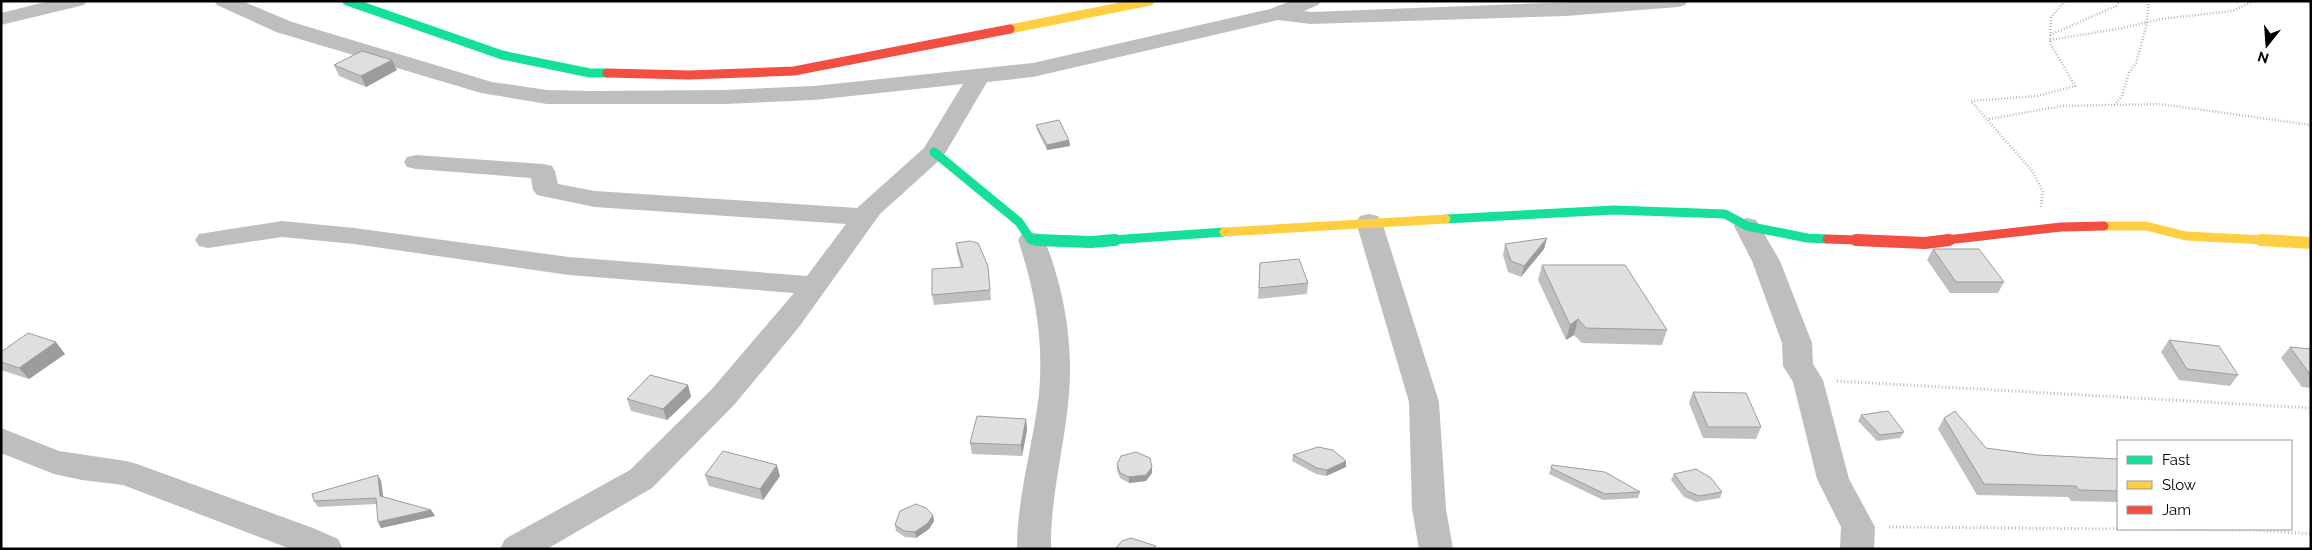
<svg xmlns="http://www.w3.org/2000/svg" width="2312" height="550" font-family="Raleway,sans-serif">
<rect width="100%" height="100%" fill="#fff"/>
<g fill="none" stroke-linecap="round" stroke-linejoin="round">
<!-- path-far1 -->
<path stroke="#b9b9b9" stroke-width="2.5" stroke-dasharray="1 2" stroke-linecap="butt" d="M 2050,35 L 2116,6 L 2120,1
M 2050,40 L 2123,28 L 2161,19 L 2232,11 L 2254,1
M 2114,105 L 2122,96 L 2129,73 L 2136,63 L 2146,27 L 2149,1
M 1989,119 L 2062,106 L 2160,104 L 2311,125
M 2041,207 L 2043,192 L 2033,172 L 1971,101 L 2037,96 L 2075,86 L 2050,43 L 2051,17 L 2065,1"/>
<!-- path -->
<path stroke="#b9b9b9" stroke-width="3" stroke-dasharray="1 2.5" stroke-linecap="butt" d="M 1837,381 L 2311,408
M 1889,527 L 2256,530 L 2311,534"/>
<!-- street -->
<path fill="#bebebe" fill-rule="evenodd" d="M 49,1 L 87,1 L 84,5 L 1,25 L 1,13 Z
M 214,1 L 242,1 L 292,22 L 492,82 L 547,90 L 592,91 L 725,90 L 814,86 L 1033,63 L 1270,9 L 1291,1 L 1321,1 L 1318,5 L 1304,11 L 1311,12 L 1597,1 L 1688,1 L 1685,5 L 1678,7 L 1566,16 L 1311,24 L 1278,20 L 1033,77 L 987,82 L 943,157 L 880,214 L 799,327 L 734,405 L 652,488 L 547,549 L 500,549 L 505,539 L 630,470 L 712,389 L 794,293 L 569,275 L 354,244 L 282,237 L 208,248 L 199,246 L 195,240 L 199,234 L 282,221 L 354,228 L 569,257 L 807,276 L 846,224 L 595,207 L 537,195 L 533,190 L 531,178 L 416,169 L 407,167 L 404,162 L 407,157 L 416,155 L 543,164 L 552,166 L 555,171 L 558,184 L 595,191 L 857,208 L 924,148 L 963,84 L 814,100 L 725,104 L 547,104 L 481,93 L 276,32 L 217,5 Z
M 1369,214 L 1378,216 L 1382,222 L 1439,402 L 1446,509 L 1453,549 L 1419,549 L 1412,509 L 1409,402 L 1356,222 L 1360,216 Z
M 1747,218 L 1756,220 L 1780,261 L 1812,343 L 1813,364 L 1823,380 L 1849,479 L 1875,527 L 1874,549 L 1840,549 L 1841,527 L 1817,479 L 1793,382 L 1783,366 L 1782,343 L 1752,261 L 1734,226 L 1738,220 Z
M 1031,232 L 1040,234 C 1050,249 1054,267 1059,284 C 1068,319 1072,357 1069,394 C 1065,446 1050,496 1051,549 L 1017,549 C 1017,496 1033,446 1039,394 C 1044,341 1035,290 1018,240 L 1022,234 Z
M 1,428 L 59,451 L 126,461 L 137,464 L 313,528 L 338,539 L 343,549 L 291,549 L 123,485 L 82,480 L 54,474 L 1,453 Z"/>
<!-- fast-far1 -->
<path stroke="#16e098" stroke-width="9" d="M 347,1 L 502,55 L 590,73 L 607,73
M 934,152 L 1019,222 L 1031,240 L 1075,241
M 1446,219 L 1614,210 L 1725,214 L 1747,226 L 1807,238 L 1827,239
M 1098,241 L 1224,232"/>
<!-- fast -->
<path stroke="#16e098" stroke-width="12" d="M 1037,240 L 1091,242 L 1115,240"/>
<!-- slow-far1 -->
<path stroke="#ffcf43" stroke-width="9" d="M 1010,29 L 1150,1
M 2104,226 L 2146,226 L 2186,236 L 2283,241
M 1224,232 L 1446,219"/>
<!-- slow -->
<path stroke="#ffcf43" stroke-width="12" d="M 2261,240 L 2311,243"/>
<!-- jam-far1 -->
<path stroke="#f24e42" stroke-width="9" d="M 607,73 L 689,75 L 794,71 L 1010,29
M 1827,239 L 1887,241
M 1938,241 L 2061,227 L 2104,226"/>
<!-- jam -->
<path stroke="#f24e42" stroke-width="12" d="M 1856,240 L 1925,243 L 1949,240"/>
</g>
<!-- wall -->
<path fill="#c0c0c0" d="M 334,65 L 397,70 L 366,87 L 339,76 Z
M 1036,125 L 1069,140 L 1070,146 L 1047,150 L 1037,130 Z
M 1547,238 L 1544,249 L 1521,277 L 1508,272 L 1503,255 L 1505,244 Z
M 956,243 L 988,266 L 991,300 L 934,305 L 932,295 L 961,267 L 957,253 Z
M 1933,249 L 2004,282 L 1998,293 L 1950,293 L 1927,260 Z
M 1260,263 L 1308,283 L 1307,294 L 1258,299 Z
M 1542,265 L 1667,330 L 1662,345 L 1582,343 L 1574,335 L 1566,340 L 1538,280 Z
M 2169,340 L 2238,375 L 2230,386 L 2179,380 L 2161,352 Z
M 2290,347 L 2311,349 L 2311,388 L 2302,387 L 2281,358 Z
M 1,352 L 65,354 L 29,379 L 1,370 Z
M 688,385 L 691,397 L 667,420 L 631,411 L 627,399 Z
M 1693,392 L 1761,427 L 1756,439 L 1703,438 L 1689,403 Z
M 1861,415 L 1904,432 L 1900,438 L 1877,441 L 1858,421 Z
M 1944,418 L 1986,448 L 2037,455 L 2118,459 L 2118,502 L 2071,501 L 2068,497 L 1977,495 L 1938,429 Z
M 1026,419 L 1027,430 L 1022,456 L 972,454 L 970,443 Z
M 1293,455 L 1346,467 L 1326,476 L 1316,474 L 1292,461 Z
M 1117,464 L 1152,467 L 1152,473 L 1146,481 L 1129,483 L 1120,478 L 1117,470 Z
M 1552,465 L 1640,492 L 1638,498 L 1603,500 L 1549,474 Z
M 1674,474 L 1722,492 L 1720,498 L 1696,502 L 1684,497 L 1671,480 Z
M 705,475 L 780,476 L 763,500 L 709,486 Z
M 381,481 L 383,497 L 431,510 L 435,516 L 381,528 L 377,504 L 318,507 L 314,501 Z
M 933,515 L 934,521 L 929,529 L 916,538 L 905,537 L 896,531 L 895,525 Z"/>
<!-- shaded-wall -->
<path fill="#9c9c9c" d="M 392,60 L 397,70 L 366,87 L 361,76 Z
M 1069,140 L 1070,146 L 1047,150 L 1047,145 Z
M 1547,238 L 1544,249 L 1521,277 L 1524,266 Z
M 1578,319 L 1574,335 L 1566,340 L 1570,325 Z
M 56,342 L 65,354 L 29,379 L 19,368 Z
M 688,385 L 691,397 L 667,420 L 663,409 Z
M 1026,419 L 1027,430 L 1022,456 L 1021,445 Z
M 1346,461 L 1346,467 L 1326,476 L 1327,470 Z
M 777,465 L 780,476 L 763,500 L 760,489 Z
M 1152,467 L 1152,473 L 1146,481 L 1129,483 L 1129,477 Z
M 378,475 L 381,481 L 384,502 L 380,496 Z
M 431,510 L 435,516 L 381,528 L 378,522 Z
M 933,515 L 934,521 L 929,529 L 916,538 L 915,532 Z"/>
<!-- building -->
<path fill="#dfdfdf" stroke="#9c9c9c" d="M 362,51 L 392,60 L 361,76 L 334,65 Z
M 1059,120 L 1069,140 L 1047,145 L 1036,125 Z
M 1547,238 L 1524,266 L 1511,261 L 1505,244 Z
M 970,241 L 978,243 L 988,266 L 990,290 L 932,295 L 932,269 L 963,267 L 956,243 Z
M 1933,249 L 1979,249 L 2004,282 L 1956,282 Z
M 1299,259 L 1308,283 L 1259,288 L 1260,263 Z
M 1542,265 L 1625,265 L 1667,330 L 1586,328 L 1578,319 L 1570,325 Z
M 28,333 L 56,342 L 19,368 L 1,362 L 1,352 Z
M 2169,340 L 2219,346 L 2238,375 L 2187,369 Z
M 2290,347 L 2311,349 L 2311,376 Z
M 650,375 L 688,385 L 663,409 L 627,399 Z
M 1693,392 L 1746,393 L 1761,427 L 1708,427 Z
M 1888,411 L 1904,432 L 1880,435 L 1861,415 Z
M 1955,411 L 1986,448 L 2037,455 L 2118,459 L 2118,491 L 2079,490 L 2076,486 L 1984,484 L 1944,418 Z
M 977,416 L 1026,419 L 1021,445 L 970,443 Z
M 1318,447 L 1333,450 L 1346,461 L 1327,470 L 1317,468 L 1293,455 Z
M 723,451 L 777,465 L 760,489 L 705,475 Z
M 1136,452 L 1150,458 L 1152,467 L 1146,475 L 1129,477 L 1120,473 L 1117,464 L 1121,456 Z
M 1552,465 L 1605,472 L 1640,492 L 1605,494 L 1551,468 Z
M 1696,469 L 1711,478 L 1722,492 L 1699,496 L 1687,491 L 1674,474 Z
M 378,475 L 380,496 L 431,510 L 378,522 L 376,498 L 314,501 L 312,494 Z
M 916,504 L 926,508 L 933,515 L 928,523 L 915,532 L 904,531 L 895,525 L 900,511 Z
M 1131,538 L 1156,546 L 1152,549 L 1115,549 L 1122,541 Z"/>
<!-- border -->
<rect width="2312" height="550" fill="none" stroke="#000000" stroke-width="5"/>
<!-- legend -->
<rect x="2117" y="440" width="175" height="90" fill="#ffffff" stroke="#999999"/>
<rect x="2127" y="456" width="25" height="8" fill="#16e098" stroke="#999999"/>
<text x="2162" y="465" font-size="15" fill="#000000">Fast</text>
<rect x="2127" y="481" width="25" height="8" fill="#ffcf43" stroke="#999999"/>
<text x="2162" y="490" font-size="15" fill="#000000">Slow</text>
<rect x="2127" y="506" width="25" height="8" fill="#f24e42" stroke="#999999"/>
<text x="2162" y="515" font-size="15" fill="#000000">Jam</text>
<!-- north arrow -->
<g transform="translate(2267 45) rotate(197)" stroke="#ffffff" stroke-width="4" paint-order="stroke">
<path d="M0-4L9 19L0 12L-9 19Z" fill="#000000"/>
<text y="-8" font-size="14" font-weight="bold" text-anchor="middle" fill="#000000">N</text>
</g>
</svg>
